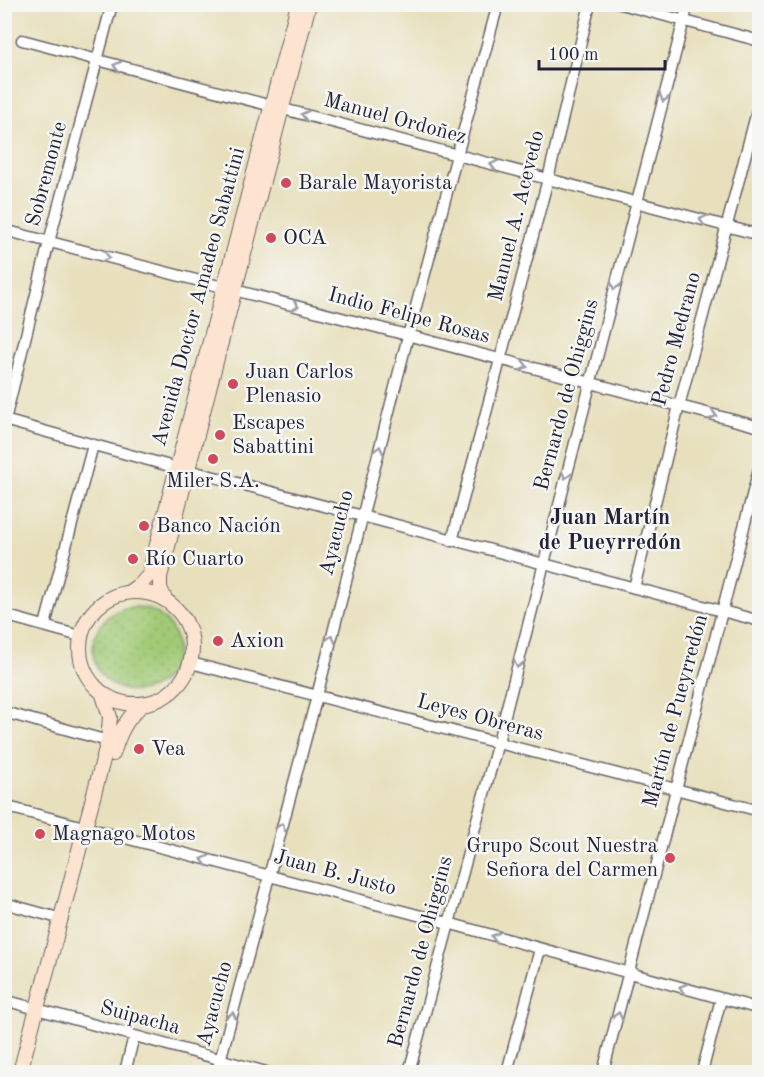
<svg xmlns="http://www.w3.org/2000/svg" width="764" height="1077" font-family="'Old Standard TT',serif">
<defs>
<pattern id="park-dots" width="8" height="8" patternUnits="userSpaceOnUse" patternTransform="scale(1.5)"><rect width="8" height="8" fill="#a1ca76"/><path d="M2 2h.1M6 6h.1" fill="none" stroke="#8aad67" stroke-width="1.8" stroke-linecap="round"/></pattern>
</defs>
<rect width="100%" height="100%" fill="#f6f6f2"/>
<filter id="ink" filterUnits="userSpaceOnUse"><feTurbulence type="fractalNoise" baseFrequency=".0167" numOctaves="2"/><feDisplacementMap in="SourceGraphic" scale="12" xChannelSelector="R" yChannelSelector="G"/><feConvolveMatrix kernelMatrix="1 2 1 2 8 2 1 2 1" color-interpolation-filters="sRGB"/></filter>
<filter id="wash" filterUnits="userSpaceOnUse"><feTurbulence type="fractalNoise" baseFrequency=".008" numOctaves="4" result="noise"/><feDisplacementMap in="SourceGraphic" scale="24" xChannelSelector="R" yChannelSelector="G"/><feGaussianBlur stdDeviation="1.35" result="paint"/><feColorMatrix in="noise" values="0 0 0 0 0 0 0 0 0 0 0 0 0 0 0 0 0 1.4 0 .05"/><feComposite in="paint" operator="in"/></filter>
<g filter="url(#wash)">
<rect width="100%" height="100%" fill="#e8e0bd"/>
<!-- park -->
<path fill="url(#park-dots)" stroke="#627658" stroke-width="1.5" d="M93 649a42 42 0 1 1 84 0a42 42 0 1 1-84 0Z"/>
</g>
<g filter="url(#ink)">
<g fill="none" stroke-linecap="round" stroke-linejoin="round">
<!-- minor casing -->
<g stroke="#676468" stroke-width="13">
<path id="minor" d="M 621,4 L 760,41
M 22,40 L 760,235
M 4,230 L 760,427
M 4,420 L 177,468
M 4,424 L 49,242 L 112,4
M 188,470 L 760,621
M 452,541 L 548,179 L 590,4
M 634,588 L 679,406 L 760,100
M 4,615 L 80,636
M 45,625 L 93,445
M 191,663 L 760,811
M 4,712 L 108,741
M 4,806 L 448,923 L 760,1009
M 4,903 L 62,919
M 4,1000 L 266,1072
M 125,1072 L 134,1036
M 217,1072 L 317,696 L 408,336 L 498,4
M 409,1072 L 498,742 L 688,4
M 507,1072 L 540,949
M 603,1072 L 760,465
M 702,1072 L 721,999"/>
</g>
<!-- secondary casing -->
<g stroke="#676468" stroke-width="16">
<path id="secondary" d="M80 648a56 56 0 1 1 112 0a56 56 0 1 1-112 0Z
M 129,592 L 141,584 L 149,575 L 298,4
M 165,599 L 160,588 L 160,577 L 309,4
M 113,754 C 119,734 126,718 143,704
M 20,1072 L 108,741 L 110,717 L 103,695"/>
</g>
<!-- minor -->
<use href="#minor" stroke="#fff" stroke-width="10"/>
<!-- secondary -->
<use href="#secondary" stroke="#fde4d0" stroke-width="14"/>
</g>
<!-- one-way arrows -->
<defs><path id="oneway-chevron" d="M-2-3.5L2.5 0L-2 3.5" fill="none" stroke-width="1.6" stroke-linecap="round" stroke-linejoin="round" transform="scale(1.5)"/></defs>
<g stroke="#9c9ca7">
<use href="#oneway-chevron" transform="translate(117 66) rotate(-165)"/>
<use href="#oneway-chevron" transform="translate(664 98) rotate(104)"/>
<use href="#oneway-chevron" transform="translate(305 115) rotate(-165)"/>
<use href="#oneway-chevron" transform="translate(494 165) rotate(-165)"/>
<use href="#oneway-chevron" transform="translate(703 220) rotate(-165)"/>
<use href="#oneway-chevron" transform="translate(106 257) rotate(15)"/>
<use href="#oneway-chevron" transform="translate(615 286) rotate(105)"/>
<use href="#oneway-chevron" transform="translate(295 306) rotate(15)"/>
<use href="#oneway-chevron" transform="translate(524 366) rotate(15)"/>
<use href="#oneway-chevron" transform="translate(713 415) rotate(14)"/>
<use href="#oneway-chevron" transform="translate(379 450) rotate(-76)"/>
<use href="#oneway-chevron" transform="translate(566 475) rotate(105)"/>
<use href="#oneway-chevron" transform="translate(331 639) rotate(-76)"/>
<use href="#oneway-chevron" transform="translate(518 664) rotate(104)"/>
<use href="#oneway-chevron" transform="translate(281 827) rotate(-75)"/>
<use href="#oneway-chevron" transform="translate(205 860) rotate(-166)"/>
<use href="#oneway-chevron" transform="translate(495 937) rotate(-164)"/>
<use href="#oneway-chevron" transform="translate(683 988) rotate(-164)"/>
<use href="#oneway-chevron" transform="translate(232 1016) rotate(-75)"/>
<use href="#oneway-chevron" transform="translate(618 1016) rotate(-75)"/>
</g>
</g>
<!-- markers -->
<g fill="#d1495b" stroke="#f6f6f2" stroke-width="2">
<circle cx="286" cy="183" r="6"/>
<circle cx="271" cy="238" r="6"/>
<circle cx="233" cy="384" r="6"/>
<circle cx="220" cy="435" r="6"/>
<circle cx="213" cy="459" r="6"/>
<circle cx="144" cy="526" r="6"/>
<circle cx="133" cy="559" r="6"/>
<circle cx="218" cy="641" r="6"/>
<circle cx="139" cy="749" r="6"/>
<circle cx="40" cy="834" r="6"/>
<circle cx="670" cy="858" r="6"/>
</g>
<g text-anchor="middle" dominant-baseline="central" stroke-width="5" stroke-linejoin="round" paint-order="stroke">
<!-- street labels -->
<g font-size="21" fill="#22223b" stroke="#f6f6f2">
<text transform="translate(395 119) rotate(15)">Manuel Ordoñez</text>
<text transform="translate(47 174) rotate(-75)">Sobremonte</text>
<text transform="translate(517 216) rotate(-76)">Manuel A. Acevedo</text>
<text transform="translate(199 297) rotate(-75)">Avenida Doctor Amadeo Sabattini</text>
<text transform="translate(409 316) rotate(15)">Indio Felipe Rosas</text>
<text transform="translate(677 339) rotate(-75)">Pedro Medrano</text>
<text transform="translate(567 395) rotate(-75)">Bernardo de Ohiggins</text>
<text transform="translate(337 533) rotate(-76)">Ayacucho</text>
<text transform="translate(676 711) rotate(-75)">Martín de Pueyrredón</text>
<text transform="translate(480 718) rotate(15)">Leyes Obreras</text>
<text transform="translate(335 873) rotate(15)">Juan B. Justo</text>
<text transform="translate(421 952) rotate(-75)">Bernardo de Ohiggins</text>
<text transform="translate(215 1004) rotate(-75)">Ayacucho</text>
<text transform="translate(140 1018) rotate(15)">Suipacha</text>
</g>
<!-- poi labels -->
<g font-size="21" fill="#22223b" stroke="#f6f6f2" text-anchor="start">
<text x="298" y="183">Barale Mayorista</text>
<text x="283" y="238">OCA</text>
<text x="245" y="372">Juan Carlos<tspan x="245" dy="24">Plenasio</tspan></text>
<text x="232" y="423">Escapes<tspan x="232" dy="24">Sabattini</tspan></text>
<text x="213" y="481" text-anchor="middle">Miler S.A.</text>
<text x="156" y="526">Banco Nación</text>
<text x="145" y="559">Río Cuarto</text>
<text x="230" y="641">Axion</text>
<text x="151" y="749">Vea</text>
<text x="52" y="834">Magnago Motos</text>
<text x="658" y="846" text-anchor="end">Grupo Scout Nuestra<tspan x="658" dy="24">Señora del Carmen</tspan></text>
</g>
<!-- neighbourhood labels -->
<g font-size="22" font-weight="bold" fill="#22223b" stroke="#f6f6f2">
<text x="610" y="518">Juan Martín<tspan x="610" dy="25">de Pueyrredón</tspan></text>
</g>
</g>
<!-- margin -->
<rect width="764" height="1077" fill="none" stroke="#f6f6f2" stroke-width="24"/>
<!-- scale -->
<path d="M539 60v9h126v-9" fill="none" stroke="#22223b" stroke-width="3"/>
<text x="548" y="60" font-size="18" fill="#22223b" stroke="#f6f6f2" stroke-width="4.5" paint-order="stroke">100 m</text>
</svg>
